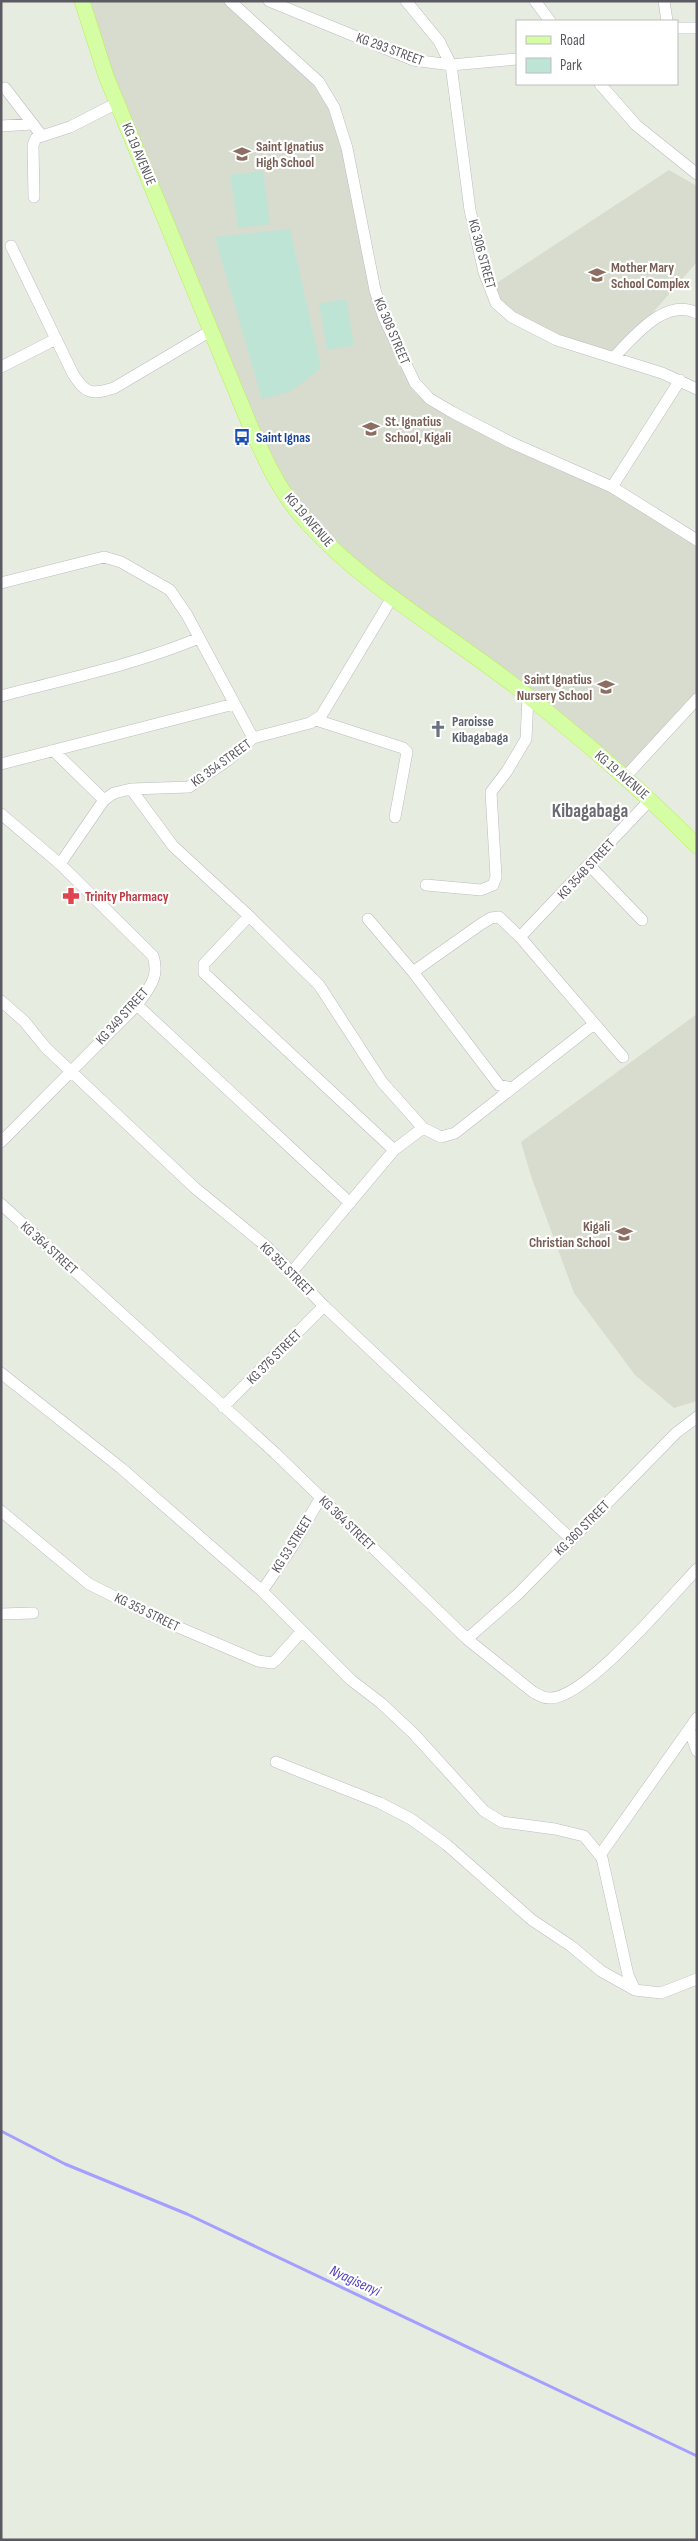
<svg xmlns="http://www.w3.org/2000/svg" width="698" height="2541" font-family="'Sofia Sans Condensed',sans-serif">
<rect width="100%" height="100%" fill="#e7ece0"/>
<!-- education -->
<path fill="#d7dcce" d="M 83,1 L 233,1 L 319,82 L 339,120 L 384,318 L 430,399 L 612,487 L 697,541 L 697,699 L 626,776 L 330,545 L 276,480 Z
M 669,170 L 697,186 L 697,262 L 614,357 L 512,317 L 489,288 Z
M 697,1014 L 697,1401 L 674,1408 L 635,1375 L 574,1293 L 531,1176 L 521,1142 Z"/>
<!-- green -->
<path fill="#bde4d5" d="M 263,171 L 270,224 L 238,228 L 230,175 Z
M 290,229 L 321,368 L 291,391 L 262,399 L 215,237 Z
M 346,299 L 354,345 L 327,350 L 319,304 Z"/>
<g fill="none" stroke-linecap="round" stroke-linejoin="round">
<!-- stream -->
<path stroke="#a49ffe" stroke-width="3" d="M 1,2131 L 65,2164 L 187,2214 L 697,2456"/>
<!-- minor casing -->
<g stroke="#bdbbc2" stroke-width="12">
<path id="minor" d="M 230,1 L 319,82 L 334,107 L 347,148 L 375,290 L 384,318 L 415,383 L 430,399 L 452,412 L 510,442 L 612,487 L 697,540
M 269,1 L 413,60 L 451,65 L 517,59
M 406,1 L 439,41 L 451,65 L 470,210 L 484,272 L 496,303 L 512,317 L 557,340 L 662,373 L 697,389
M 535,1 L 550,21
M 664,1 L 667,21
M 677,28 L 697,28
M 600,84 L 636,125 L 697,174
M 5,88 L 42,136
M 1,126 L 33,124
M 34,197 L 33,145 L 36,138 L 70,127 L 117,103
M 11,246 L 73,374 C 86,394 91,395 114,388 L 212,330
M 614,357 C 634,337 665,297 697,313
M 1,367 L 56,339
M 612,487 L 680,380
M 1,583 L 104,557 L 121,562 L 170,590 L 187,615 L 253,738
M 1,696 C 69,678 134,665 199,638
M 316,720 L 403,748 L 407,752 L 395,817
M 55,752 L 104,800
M 1,764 L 234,704
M 626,776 L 697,699
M 131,789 L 173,846 L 249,916 L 319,985 L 382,1082 L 423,1128 L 441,1137 L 455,1133 L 594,1024
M 1,814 L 60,864 L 104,800 L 114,793 L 131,789 L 189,787 L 228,760 L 253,738 L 310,723 L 321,716 L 393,596
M 590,866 L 642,920
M 426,885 L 481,890 L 493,885 L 496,877 L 491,792 L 507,771 L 526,739 L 528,697
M 249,916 L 204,964 L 204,973 L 394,1150
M 368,919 L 413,972 L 499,1085 L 511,1088
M 520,937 L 650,800
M 413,972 L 481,924 L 491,918 L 499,917 L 520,937 L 623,1057
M 1,1001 L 24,1021 L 46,1048 L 195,1188 L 266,1246 L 324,1306 L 571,1539
M 137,1005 L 350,1203
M 1,1142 L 137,1005 C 149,988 160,977 153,956 L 60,864
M 1,1204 L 275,1453 L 467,1639 L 533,1692 C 539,1695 544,1699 551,1698 C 587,1697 670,1597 697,1569
M 291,1273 L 394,1150 L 423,1128
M 1,1373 L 121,1468 L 262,1591 L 351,1680 L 381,1703 L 414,1734 L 484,1811 L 502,1822 L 555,1829 L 584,1836 L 602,1858 L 628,1975 L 635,1990 L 661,1993 L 697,1979
M 223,1407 L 324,1306
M 1,1511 L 89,1584 L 159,1619 L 258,1661 L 272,1663 L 276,1660 L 302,1631
M 262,1591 L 292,1547 L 321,1497
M 1,1614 L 33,1613
M 467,1639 L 518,1594 L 676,1433 L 697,1417
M 689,1729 L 697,1751
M 276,1762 L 380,1803 L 411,1819 L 447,1845 L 532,1920 L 571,1946 L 601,1971 L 635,1990
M 600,1855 L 697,1718"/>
</g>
<!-- major casing -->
<g stroke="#bbef57" stroke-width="16">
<path id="major" d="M 82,1 L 106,76 L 251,428 C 264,457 277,486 297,511 C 354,580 444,631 515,686 C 579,736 640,788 697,846"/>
</g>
<!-- minor -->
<use href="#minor" stroke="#fff" stroke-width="11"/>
<!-- major -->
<use href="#major" stroke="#d5fea4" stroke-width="15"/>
</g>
<!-- icons -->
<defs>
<g id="school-bare" transform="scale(1.35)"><path d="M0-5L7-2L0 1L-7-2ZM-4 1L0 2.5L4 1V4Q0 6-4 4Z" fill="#8d6e63" stroke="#fff" stroke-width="2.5" paint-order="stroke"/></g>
<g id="bus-bare" transform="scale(1.35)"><path d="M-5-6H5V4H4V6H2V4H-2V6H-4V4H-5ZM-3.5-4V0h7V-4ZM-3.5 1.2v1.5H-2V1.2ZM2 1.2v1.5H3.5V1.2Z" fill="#1a4fb4" stroke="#fff" stroke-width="2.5" paint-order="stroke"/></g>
<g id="church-bare" transform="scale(1.35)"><path d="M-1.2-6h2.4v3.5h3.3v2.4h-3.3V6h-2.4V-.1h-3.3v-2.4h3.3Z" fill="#6b7280" stroke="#fff" stroke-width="2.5" paint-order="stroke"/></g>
<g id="pharmacy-bare" transform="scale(1.35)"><path d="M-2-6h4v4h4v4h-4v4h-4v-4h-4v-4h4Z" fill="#e0444e" stroke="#fff" stroke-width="2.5" paint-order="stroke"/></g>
</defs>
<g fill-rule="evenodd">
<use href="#school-bare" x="242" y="154"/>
<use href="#school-bare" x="597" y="275"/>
<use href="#school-bare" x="371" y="429"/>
<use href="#bus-bare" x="242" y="437"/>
<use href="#school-bare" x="606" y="687"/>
<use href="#church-bare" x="438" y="729"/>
<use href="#pharmacy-bare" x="71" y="896"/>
<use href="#school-bare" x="624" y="1234"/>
</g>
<g text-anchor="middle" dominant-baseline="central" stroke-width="4.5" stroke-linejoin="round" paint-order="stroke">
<!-- street labels -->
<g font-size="14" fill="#5b5961" stroke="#fff">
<text transform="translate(390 49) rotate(20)">KG 293 STREET</text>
<text transform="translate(139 154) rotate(67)">KG 19 AVENUE</text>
<text transform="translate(482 254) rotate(75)">KG 306 STREET</text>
<text transform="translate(392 331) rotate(67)">KG 308 STREET</text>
<text transform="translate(309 520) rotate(49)">KG 19 AVENUE</text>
<text transform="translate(221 763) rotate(-36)">KG 354 STREET</text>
<text transform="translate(622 775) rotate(41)">KG 19 AVENUE</text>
<text transform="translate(586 869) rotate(-47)">KG 354B STREET</text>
<text transform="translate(122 1016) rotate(-48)">KG 349 STREET</text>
<text transform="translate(49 1248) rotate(42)">KG 364 STREET</text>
<text transform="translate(287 1269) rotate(45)">KG 351 STREET</text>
<text transform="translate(274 1357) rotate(-45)">KG 376 STREET</text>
<text transform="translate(347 1523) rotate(44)">KG 364 STREET</text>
<text transform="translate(582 1528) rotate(-45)">KG 360 STREET</text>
<text transform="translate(292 1544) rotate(-58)">KG 53 STREET</text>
<text transform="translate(147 1612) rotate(26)">KG 353 STREET</text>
</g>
<!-- education labels -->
<g font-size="14" font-weight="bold" fill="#785e54" stroke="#fff" text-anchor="start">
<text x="256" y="146">Saint Ignatius<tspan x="256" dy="16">High School</tspan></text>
<text x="611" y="267">Mother Mary<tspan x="611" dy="16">School Complex</tspan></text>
<text x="385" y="421">St. Ignatius<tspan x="385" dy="16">School, Kigali</tspan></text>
<text x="592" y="679" text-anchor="end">Saint Ignatius<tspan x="592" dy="16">Nursery School</tspan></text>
<text x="610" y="1226" text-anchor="end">Kigali<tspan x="610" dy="16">Christian School</tspan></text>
</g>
<!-- transit labels -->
<g font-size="14" font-weight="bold" fill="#164399" stroke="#fff" text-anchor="start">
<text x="256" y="437">Saint Ignas</text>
</g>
<!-- worship labels -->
<g font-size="14" font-weight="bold" fill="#5b616d" stroke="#fff" text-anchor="start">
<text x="452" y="721">Paroisse<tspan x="452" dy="16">Kibagabaga</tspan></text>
</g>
<!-- health labels -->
<g font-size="14" font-weight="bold" fill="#be3a42" stroke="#fff" text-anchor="start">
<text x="85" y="896">Trinity Pharmacy</text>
</g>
<!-- water labels -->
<g font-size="15" font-style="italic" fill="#5342c0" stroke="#fff">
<text transform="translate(355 2281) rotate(25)">Nyagisenyi</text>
</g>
<!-- district labels -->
<g font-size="19" font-weight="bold" fill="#6b6a73" stroke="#fff">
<text x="590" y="811">Kibagabaga</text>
</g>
</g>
<!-- border -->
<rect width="698" height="2541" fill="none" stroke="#5b5961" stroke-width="5"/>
<!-- legend -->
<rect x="516" y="20" width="162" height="65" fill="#ffffff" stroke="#bdbdc0"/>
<rect x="526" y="36" width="25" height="8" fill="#d5fea4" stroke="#bdbdc0"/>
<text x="560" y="45" font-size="15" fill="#5b5961">Road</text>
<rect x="526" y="58" width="25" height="15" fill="#bde4d5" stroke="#bdbdc0"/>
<text x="560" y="70" font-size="15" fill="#5b5961">Park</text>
</svg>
